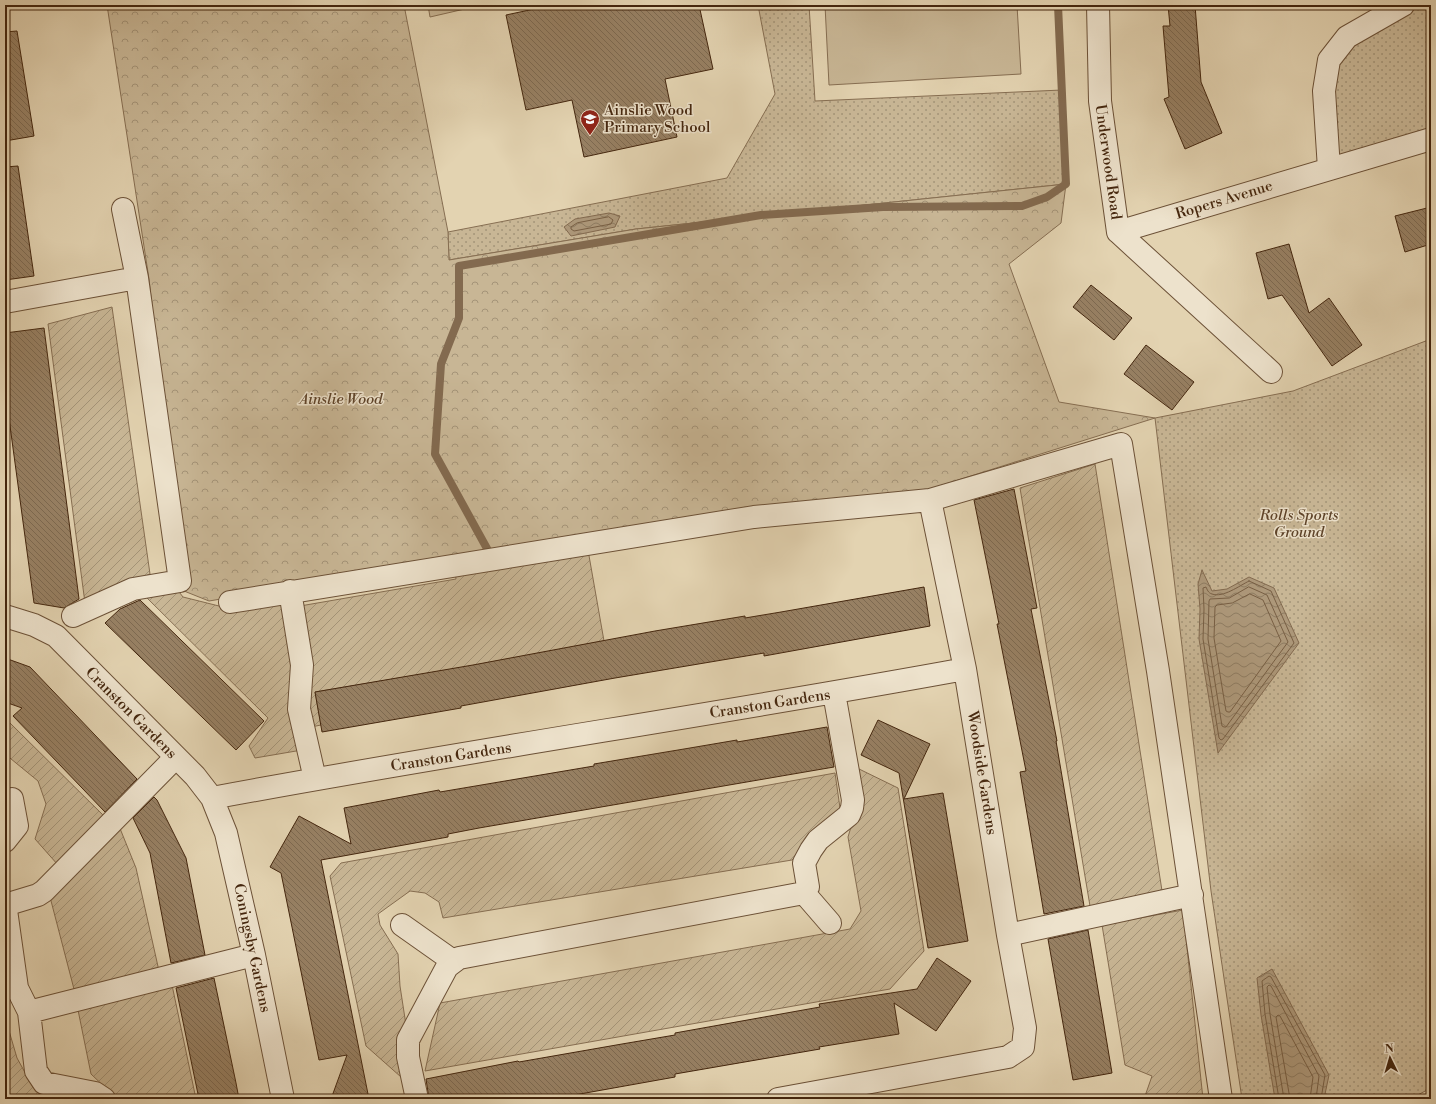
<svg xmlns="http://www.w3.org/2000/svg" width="1436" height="1104" font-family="'Libre Bodoni',serif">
<defs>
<pattern id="grass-dots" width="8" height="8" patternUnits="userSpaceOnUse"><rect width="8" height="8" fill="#c8b695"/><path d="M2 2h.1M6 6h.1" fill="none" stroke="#a49478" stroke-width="1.8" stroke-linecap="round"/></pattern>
<pattern id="forest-crowns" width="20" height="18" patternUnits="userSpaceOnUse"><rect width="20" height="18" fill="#c8b695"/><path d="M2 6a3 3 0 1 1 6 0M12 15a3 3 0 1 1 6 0" fill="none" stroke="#a49478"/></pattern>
<pattern id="garden-furrows" width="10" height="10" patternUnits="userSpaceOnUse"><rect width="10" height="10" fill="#c8b695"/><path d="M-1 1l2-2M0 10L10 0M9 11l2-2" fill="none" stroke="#a49478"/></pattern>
<pattern id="water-waves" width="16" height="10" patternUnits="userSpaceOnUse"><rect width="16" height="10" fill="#ad987a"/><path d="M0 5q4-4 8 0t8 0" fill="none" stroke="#8e7c62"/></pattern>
<pattern id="building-back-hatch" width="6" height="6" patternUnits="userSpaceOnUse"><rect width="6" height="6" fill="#978063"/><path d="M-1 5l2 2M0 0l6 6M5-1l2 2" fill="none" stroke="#7d6950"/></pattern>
</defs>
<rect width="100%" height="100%" fill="#e3d3b1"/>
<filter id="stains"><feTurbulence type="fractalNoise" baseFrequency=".005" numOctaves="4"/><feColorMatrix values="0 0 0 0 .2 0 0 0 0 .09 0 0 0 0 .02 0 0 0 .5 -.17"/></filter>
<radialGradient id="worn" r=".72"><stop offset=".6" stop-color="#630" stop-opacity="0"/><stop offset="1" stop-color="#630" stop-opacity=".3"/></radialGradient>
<!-- grass -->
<path fill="url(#grass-dots)" stroke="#866e52" d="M 758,5 L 809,5 L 815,101 L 1062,90 L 1066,184 L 636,229 L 449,260 L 448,232 L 727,178 L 775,94 Z
M 1403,5 L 1431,5 L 1431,139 L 1329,169 L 1324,91 L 1347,37 Z
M 1431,339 L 1431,1088 L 1410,1099 L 1242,1099 L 1211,891 L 1155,418 L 1293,391 Z"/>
<!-- forest -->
<path fill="url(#forest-crowns)" stroke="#866e52" d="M 107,5 L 404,5 L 448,232 L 449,260 L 636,229 L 1066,184 L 1061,223 L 1009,264 L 1059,402 L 1155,418 L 920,492 L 753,510 L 209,601 L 184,591 L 149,279 Z"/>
<!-- garden -->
<path fill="url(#garden-furrows)" stroke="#866e52" d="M 112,307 L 150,574 L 85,603 L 48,324 Z
M 1095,464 L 1163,897 L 1091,912 L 1020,488 Z
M 588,550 L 604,641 L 465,667 L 315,692 L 321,725 L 311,727 L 300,606 L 456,579 L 455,571 Z
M 176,588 L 183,597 L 227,608 L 285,600 L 302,750 L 255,758 L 249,746 L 268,718 L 143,594 Z
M 10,723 L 106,818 L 58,865 L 35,839 L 46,804 L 38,781 L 5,754 L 5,726 Z
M 857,768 L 898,788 L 924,951 L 890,989 L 425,1071 L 440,1003 L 850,929 L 861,911 L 848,837 L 854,817 Z
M 835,773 L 840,808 L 792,860 L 443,918 L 439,902 L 425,893 L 410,891 L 378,914 L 380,925 L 398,954 L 400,986 L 406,1025 L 401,1077 L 366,1046 L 330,876 L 341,863 Z
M 119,826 L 136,868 L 159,971 L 75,993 L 50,897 Z
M 1183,910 L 1203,1099 L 1144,1099 L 1152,1076 L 1125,1065 L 1102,925 Z
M 172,985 L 196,1099 L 116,1099 L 111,1093 L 91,1074 L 77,1005 Z
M 5,1017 L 17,1058 L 33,1087 L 60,1099 L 5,1099 Z"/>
<!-- pitch -->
<path fill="#c8b695" stroke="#866e52" d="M 428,5 L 482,5 L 430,17 Z
M 825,5 L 1017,5 L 1021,74 L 829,85 Z"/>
<!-- water -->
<path fill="url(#water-waves)" stroke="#836a4f" d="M 609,213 L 620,216 L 615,227 L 571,236 L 564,227 L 575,219 Z
M 1202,570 L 1212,591 L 1227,589 L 1249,577 L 1274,588 L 1299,643 L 1218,753 L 1199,639 L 1200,609 L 1198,584 Z
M 1272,969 L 1329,1075 L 1324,1099 L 1275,1099 L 1261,1015 L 1257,978 Z"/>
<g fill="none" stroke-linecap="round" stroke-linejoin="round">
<!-- shore -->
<path stroke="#785f44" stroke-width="1" d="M 609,217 L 613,220 L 611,224 L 574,231 L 571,229 L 571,227 L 577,223 Z
M 1249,581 L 1271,591 L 1294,643 L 1223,739 L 1221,740 L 1219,738 L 1203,639 L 1204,609 L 1203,588 L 1206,587 C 1207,589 1208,593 1212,594 C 1223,598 1239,586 1249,581 Z
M 1249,587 L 1267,595 L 1288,642 L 1226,727 L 1224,727 L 1222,726 L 1208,639 L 1209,601 L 1210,599 L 1229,598 Z
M 1250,594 L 1263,600 L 1281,641 L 1230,712 L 1228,712 L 1226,711 L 1214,638 L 1215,607 L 1217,605 L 1232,603 Z
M 1279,1099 L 1265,1014 L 1262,981 L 1269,976 L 1271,977 L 1325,1075 L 1321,1099
M 1284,1099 L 1270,1014 L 1267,987 L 1269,985 L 1271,986 L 1319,1076 L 1316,1099
M 1290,1099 L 1276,1017 L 1278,1015 L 1280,1016 L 1313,1077 L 1310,1099"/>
<!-- stream -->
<path stroke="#836a4f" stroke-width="8" d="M 490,554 L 435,454 L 441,364 L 459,318 L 459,266 L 761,215 L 883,207 L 1022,206 L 1047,197 L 1066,184 L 1058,5"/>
</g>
<!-- building -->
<path fill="url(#building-back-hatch)" stroke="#44260e" d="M 553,5 L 699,5 L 713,69 L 665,79 L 677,137 L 584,157 L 572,100 L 526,110 L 506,15 Z
M 1168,5 L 1195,5 L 1201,82 L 1222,133 L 1185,149 L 1164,99 L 1169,97 L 1163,26 L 1170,26 Z
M 17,31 L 34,136 L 5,141 L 5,32 Z
M 18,166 L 34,276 L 5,280 L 5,167 Z
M 1431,207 L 1431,244 L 1405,252 L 1395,216 Z
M 1289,244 L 1309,313 L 1329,298 L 1362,345 L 1332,366 L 1282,295 L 1268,299 L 1256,253 Z
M 1091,285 L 1132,318 L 1114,340 L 1073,307 Z
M 44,328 L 79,599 L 64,608 L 34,603 L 5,389 L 5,333 Z
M 1146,345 L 1194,382 L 1172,410 L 1124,374 Z
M 1014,489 L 1037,608 L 1031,609 L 1057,741 L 1056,741 L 1084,906 L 1044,914 L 1020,772 L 1026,771 L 997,624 L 999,624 L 974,500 Z
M 924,587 L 930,626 L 764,656 L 764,653 L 615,678 L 461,706 L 461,708 L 322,732 L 315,692 L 473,665 L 655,631 L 745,616 L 745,618 L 781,612 Z
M 140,600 L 264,721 L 236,750 L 105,623 L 120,609 Z
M 5,658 L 30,667 L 137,779 L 105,812 L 13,716 L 22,708 L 5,702 Z
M 878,720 L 930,744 L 904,799 L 943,793 L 968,941 L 928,948 L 899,773 L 861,755 Z
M 827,727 L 834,767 L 479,828 L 448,834 L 448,837 L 321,860 L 369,1099 L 331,1099 L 347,1055 L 319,1060 L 281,873 L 270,867 L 299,816 L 351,844 L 344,808 L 439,790 L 440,792 L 594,766 L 594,764 L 690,748 L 737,740 L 737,742 Z
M 154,797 L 157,800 L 186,858 L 205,955 L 171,963 L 150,853 L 133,818 Z
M 1088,930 L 1112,1073 L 1073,1080 L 1048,939 Z
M 937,958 L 971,981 L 936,1031 L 894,1003 L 899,1034 L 819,1047 L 820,1049 L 675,1074 L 675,1077 L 552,1099 L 429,1099 L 426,1079 L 518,1061 L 519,1062 L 622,1044 L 675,1035 L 675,1033 L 820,1007 L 819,1004 L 917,989 Z
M 214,978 L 236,1083 L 239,1099 L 199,1099 L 176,988 Z"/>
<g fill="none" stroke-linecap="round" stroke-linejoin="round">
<!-- minor casing -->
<g stroke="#6c5137" stroke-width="24">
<path id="minor" d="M 1098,5 L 1100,101 L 1118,232 L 1271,372
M 1329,169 L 1324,91 L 1329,60 L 1347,37 L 1403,5
M 1118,232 L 1431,139
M 5,302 L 137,278
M 290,591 L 302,665 L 299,709 L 315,779
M 230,602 L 754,517 L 930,500 L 1121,444 L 1158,671 L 1221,1099
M 5,616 L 34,625 L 56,636 L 195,776 L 212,798 L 226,833 L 254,955 L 283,1099
M 73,616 L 133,589 L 180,581 L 137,278 L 123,209
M 212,798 C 463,751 715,715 965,669
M 5,841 L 17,826 L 12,799
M 804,893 L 830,923
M 5,903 L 17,988 L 29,1012 L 36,1071 L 44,1083 L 95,1093 L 104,1099
M 5,905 L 38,895 L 44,891 L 176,757
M 402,925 L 453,961
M 1008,935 L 1192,895
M 29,1012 L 254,955
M 417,1099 L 408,1057 L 408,1040 L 447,967 L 459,958 L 804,893 L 808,887 L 804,863 L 811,850 L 818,840 L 849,815 L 852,808 L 853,800 L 834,693
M 778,1099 L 1008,1057 L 1023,1047 L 1025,1028 L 1008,935 L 965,669 L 930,500"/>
</g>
<!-- minor -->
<use href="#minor" stroke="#ede2cc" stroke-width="22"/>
</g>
<!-- icons -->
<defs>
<g id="school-pin" transform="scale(1)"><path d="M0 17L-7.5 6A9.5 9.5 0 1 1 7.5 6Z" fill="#8f2418" stroke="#ede2cc"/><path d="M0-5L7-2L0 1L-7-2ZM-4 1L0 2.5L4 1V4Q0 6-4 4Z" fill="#fff"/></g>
</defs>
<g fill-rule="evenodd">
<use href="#school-pin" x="590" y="119"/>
</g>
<g text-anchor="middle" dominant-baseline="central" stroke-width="3" stroke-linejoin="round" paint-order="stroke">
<!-- poi labels -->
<g font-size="15" fill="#44260e" stroke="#ede2cc" text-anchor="start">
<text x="604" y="110">Ainslie Wood<tspan x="604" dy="17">Primary School</tspan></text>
</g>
<!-- street labels -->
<g font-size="15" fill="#44260e" stroke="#ede2cc">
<text transform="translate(1108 162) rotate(82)">Underwood Road</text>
<text transform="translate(1224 200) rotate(-17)">Ropers Avenue</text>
<text transform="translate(770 704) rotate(-9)">Cranston Gardens</text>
<text transform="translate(131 713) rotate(45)">Cranston Gardens</text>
<text transform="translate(451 757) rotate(-9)">Cranston Gardens</text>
<text transform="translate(982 773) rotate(81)">Woodside Gardens</text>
<text transform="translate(252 948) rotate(78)">Coningsby Gardens</text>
</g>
<!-- park labels -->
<g font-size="15" font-style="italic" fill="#5e4329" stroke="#ede2cc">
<text x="341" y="399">Ainslie Wood</text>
<text x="1299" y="515">Rolls Sports<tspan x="1299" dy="17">Ground</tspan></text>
</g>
</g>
<!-- margin -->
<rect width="1436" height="1104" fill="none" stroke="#e3d3b1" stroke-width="20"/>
<rect x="6" y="6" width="1424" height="1092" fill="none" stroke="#44260e" stroke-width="2"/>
<rect x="10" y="10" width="1416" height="1084" fill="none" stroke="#44260e"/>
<!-- north arrow -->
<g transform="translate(1390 1058) rotate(355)" stroke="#ede2cc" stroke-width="3" paint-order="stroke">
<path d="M0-3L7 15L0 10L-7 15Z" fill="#44260e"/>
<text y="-6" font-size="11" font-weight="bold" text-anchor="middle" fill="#44260e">N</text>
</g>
<rect width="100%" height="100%" filter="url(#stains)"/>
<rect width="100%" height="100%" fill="url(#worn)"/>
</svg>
